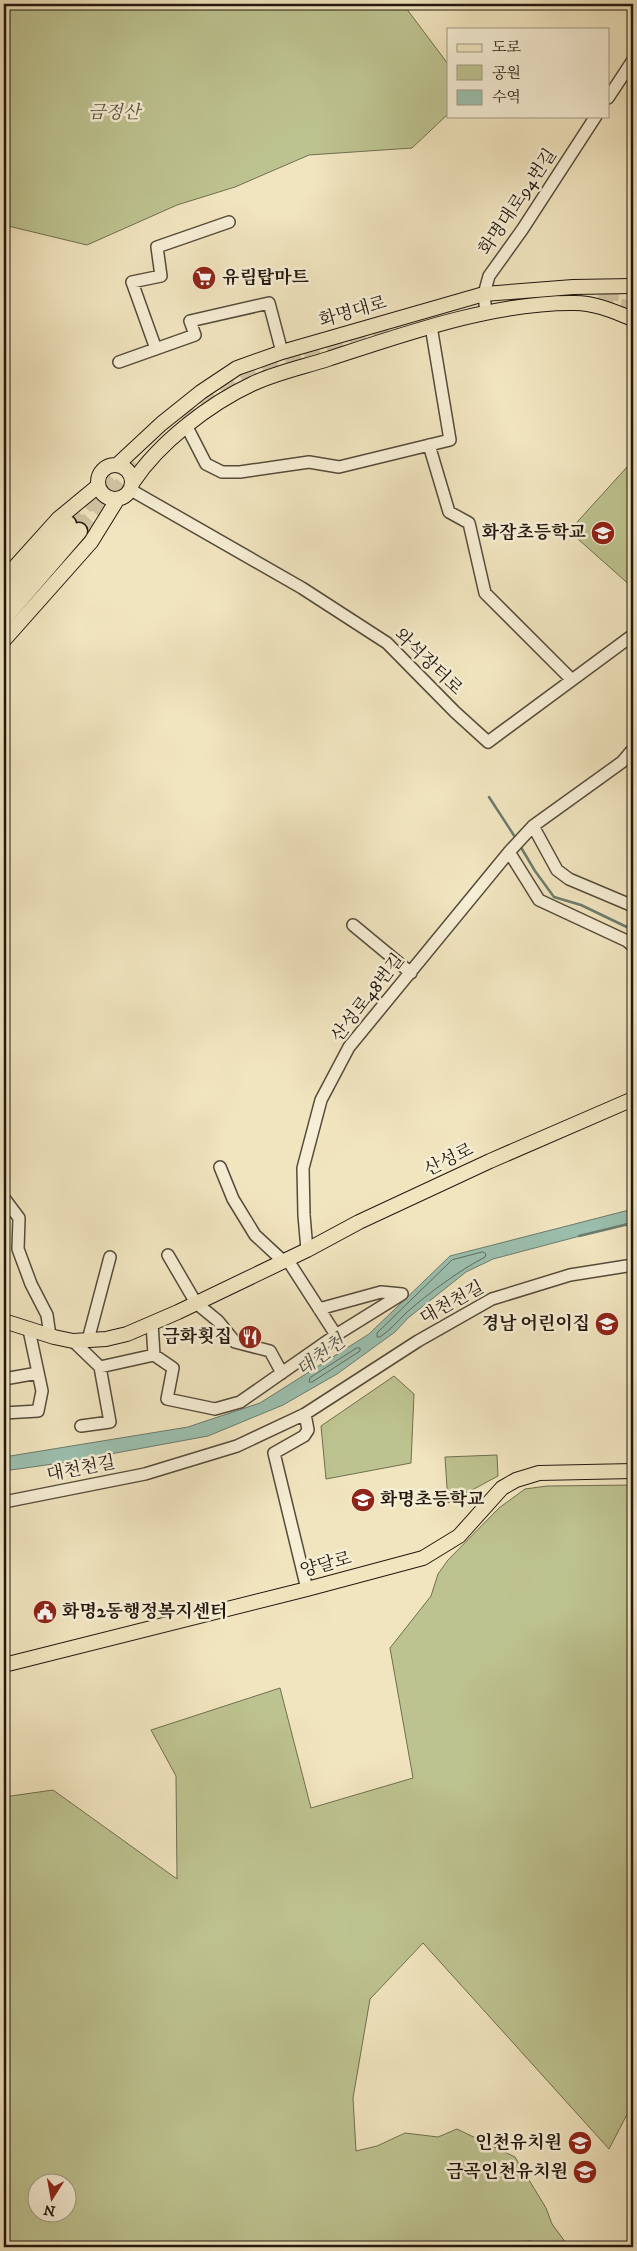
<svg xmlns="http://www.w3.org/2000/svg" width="637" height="2251" font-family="'IM FELL DW Pica','Noto Serif KR',serif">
<rect width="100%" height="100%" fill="#f1e5bf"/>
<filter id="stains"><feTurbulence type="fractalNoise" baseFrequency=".004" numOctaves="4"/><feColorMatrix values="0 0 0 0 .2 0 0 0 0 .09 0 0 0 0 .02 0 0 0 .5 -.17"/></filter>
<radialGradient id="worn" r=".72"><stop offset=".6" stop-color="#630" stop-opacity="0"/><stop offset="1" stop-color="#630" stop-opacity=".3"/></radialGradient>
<!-- green -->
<path fill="#bdc390" stroke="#706e50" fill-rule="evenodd" d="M 4,4 L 403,4 L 448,64 L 448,114 L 412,148 L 309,155 L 235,187 L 177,205 L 87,245 L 4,225 Z
M 627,467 L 633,468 L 633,588 L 569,531 Z
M 394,1376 L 414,1394 L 411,1463 L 326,1479 L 321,1426 Z
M 497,1455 L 498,1476 L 448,1503 L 445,1457 Z
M 633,1485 L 633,2103 L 609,2149 L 423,1943 L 370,1999 L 353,2098 L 356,2151 L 377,2146 L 405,2133 L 438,2137 L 457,2129 L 515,2157 L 546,2208 L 552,2224 L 569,2247 L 542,2247 L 541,2242 L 527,2241 L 523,2247 L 4,2247 L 4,1797 L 53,1790 L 177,1879 L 176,1776 L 151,1730 L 280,1688 L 311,1808 L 413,1778 L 390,1648 L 431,1596 L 438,1574 L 448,1560 L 499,1508 L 525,1489 L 547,1486 ZM 38,2184 L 68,2184 L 68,2214 L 38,2214 Z"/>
<!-- water -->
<path fill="#9bbfae" stroke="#6b7c6e" d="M 633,1209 L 633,1222 L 493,1259 L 466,1272 L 408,1318 L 395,1332 L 337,1374 L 283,1405 L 208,1436 L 67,1462 L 4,1471 L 4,1457 L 188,1427 L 260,1403 L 369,1334 L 450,1256 Z"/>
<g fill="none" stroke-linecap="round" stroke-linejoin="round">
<!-- shore -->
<path stroke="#5e6c5e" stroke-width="1" d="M 483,1252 L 486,1254 L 485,1257 C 457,1272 430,1292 406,1313 C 397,1322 390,1330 380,1337 L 377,1337 L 377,1333 L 452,1260 Z
M 357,1348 L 360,1348 L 360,1351 L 312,1382 L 309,1382 L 310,1378 Z"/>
<!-- stream -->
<path stroke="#6b7c6e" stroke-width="2.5" d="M 489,797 L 517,840
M 519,844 L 535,871 L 554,897 L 581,905 L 633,930
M 579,1236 L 633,1223"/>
<!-- highway-tunnel -->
<path stroke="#d2c6a5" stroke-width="16" stroke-dasharray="16 8" stroke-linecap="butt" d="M 603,292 L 633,294
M 597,302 L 633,309
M 305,358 L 399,330
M 180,416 L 240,375 L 314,348
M 68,524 L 134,456
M 79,531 L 142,463"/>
<!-- minor casing -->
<g stroke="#564b3b" stroke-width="14">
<path id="minor" d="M 608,98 L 633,60
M 486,313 L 484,294 L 489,276 L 522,230 L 596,116
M 156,349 L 132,282 L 161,276 L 157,247 L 229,222
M 119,362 L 195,335 L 190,321 L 269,303 L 282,352
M 187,427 L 206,464 L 222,472 L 240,472 L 309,462 L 339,467 L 450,440 L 431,326
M 429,445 L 449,512 L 469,523 L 485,593 L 572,680
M 131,490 L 302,588 L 387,643 L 455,712 L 488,742 L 633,635
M 633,749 L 622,762 L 533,826 L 557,870 L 569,879 L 633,906
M 509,852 L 539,900 L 627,941 L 633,946
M 353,925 L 411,973
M 220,1167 L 233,1199 L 255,1235 L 283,1261
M 4,1198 L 19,1218 L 18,1249 L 31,1284 L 47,1315 L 50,1336
M 307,1250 L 304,1215 L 303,1168 L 321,1100 L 349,1047 L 509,852 L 533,826
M 168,1255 L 196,1303 L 218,1321 L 235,1342 L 270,1351 L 282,1373
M 287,1259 L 336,1335
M 319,1309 L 381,1292 L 402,1294
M 152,1323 L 154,1355
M 88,1340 L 110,1257
M 73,1341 L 100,1367 L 154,1355 L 173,1368 L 167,1399 L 215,1409 L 240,1402 L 336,1335 L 402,1294
M 4,1379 L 38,1373
M 4,1413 L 38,1411 L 42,1391 L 29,1330
M 305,1414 L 308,1430 L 304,1436 L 274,1453 L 307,1589
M 81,1426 L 110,1422 L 100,1367
M 4,1502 L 145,1474 L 237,1446 L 305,1414 L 418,1341 L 492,1299 L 570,1275 L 633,1265"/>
</g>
<!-- major casing -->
<g stroke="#22180f" stroke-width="16">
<path id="major" d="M98 482a17 17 0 1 1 34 0a17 17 0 1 1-34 0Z
M 117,465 L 161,424 L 201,392 L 237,368 L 282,352 L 484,294 L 573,287 L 633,286
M 133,482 C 159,443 209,404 252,384 C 275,373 303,367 328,359 C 404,334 494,302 575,303 C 596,303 615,312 633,319
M 4,579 L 58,519 L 98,486
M 4,640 L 91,542 L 117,500
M 4,1321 L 54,1337 L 73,1341 L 106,1339 L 127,1334 L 178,1312 L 307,1250 L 359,1222 L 490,1161 L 633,1099
M 4,1665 L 307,1589 L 423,1558 L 459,1536 L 502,1488 L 516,1480 L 539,1473 L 633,1471"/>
</g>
<!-- highway casing -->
<g stroke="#22180f" stroke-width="19">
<path id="highway" d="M 4,598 L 68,524
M 4,618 L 79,531"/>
</g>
<!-- minor -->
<use href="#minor" stroke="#f6eed5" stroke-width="11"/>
<!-- major -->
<use href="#major" stroke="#f1e5bf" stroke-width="14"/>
<!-- highway -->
<use href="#highway" stroke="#f1e5bf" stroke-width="16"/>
</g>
<!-- icons -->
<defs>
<g id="supermarket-disc" transform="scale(1.25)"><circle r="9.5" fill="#8f2418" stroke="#f6eed5"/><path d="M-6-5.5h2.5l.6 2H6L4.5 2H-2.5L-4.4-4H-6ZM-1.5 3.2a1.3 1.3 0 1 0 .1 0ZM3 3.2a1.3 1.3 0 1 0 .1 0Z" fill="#fff"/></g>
<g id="school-disc" transform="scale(1.25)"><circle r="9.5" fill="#8f2418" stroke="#f6eed5"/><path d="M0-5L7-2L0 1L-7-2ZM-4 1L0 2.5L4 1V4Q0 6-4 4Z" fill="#fff"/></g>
<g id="restaurant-disc" transform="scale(1.25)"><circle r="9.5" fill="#8f2418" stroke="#f6eed5"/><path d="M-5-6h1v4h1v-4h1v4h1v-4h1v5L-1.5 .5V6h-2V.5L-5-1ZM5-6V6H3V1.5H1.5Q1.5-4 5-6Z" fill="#fff"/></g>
<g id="civic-disc" transform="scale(1.25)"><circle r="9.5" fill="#8f2418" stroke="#f6eed5"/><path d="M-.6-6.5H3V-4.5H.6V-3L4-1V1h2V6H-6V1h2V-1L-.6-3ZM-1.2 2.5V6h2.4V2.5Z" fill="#fff"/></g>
</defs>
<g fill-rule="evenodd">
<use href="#supermarket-disc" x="204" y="278"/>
<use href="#school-disc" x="603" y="533"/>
<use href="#school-disc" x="607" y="1324"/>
<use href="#restaurant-disc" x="250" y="1337"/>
<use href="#school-disc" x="363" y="1500"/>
<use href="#civic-disc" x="45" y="1612"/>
<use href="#school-disc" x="580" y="2143"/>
<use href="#school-disc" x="585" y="2172"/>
</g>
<g text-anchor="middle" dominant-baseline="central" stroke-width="5" stroke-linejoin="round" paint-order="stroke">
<!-- park labels -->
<g font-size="18" font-style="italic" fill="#58543c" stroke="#f6eed5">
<text x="114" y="113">금정산</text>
</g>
<!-- street labels -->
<g font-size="18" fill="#22180f" stroke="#f6eed5">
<text transform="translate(518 202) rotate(-56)">화명대로94번길</text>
<text transform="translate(353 312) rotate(-16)">화명대로</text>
<text transform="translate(428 662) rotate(44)">와석장터로</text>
<text transform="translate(368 998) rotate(-52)">산성로48번길</text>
<text transform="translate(449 1160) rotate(-26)">산성로</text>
<text transform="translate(452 1303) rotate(-29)">대천천길</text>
<text transform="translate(81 1469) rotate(-11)">대천천길</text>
<text transform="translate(326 1565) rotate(-15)">양달로</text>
</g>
<!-- poi labels -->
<g font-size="18" font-weight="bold" fill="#22180f" stroke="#f6eed5" text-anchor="end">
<text x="222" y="278" text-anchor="start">유림탑마트</text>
<text x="586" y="533">화잠초등학교</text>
<text x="590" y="1324">경남 어린이집</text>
<text x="232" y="1337">금화횟집</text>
<text x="380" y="1500" text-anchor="start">화명초등학교</text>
<text x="62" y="1612" text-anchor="start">화명2동행정복지센터</text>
<text x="562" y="2143">인천유치원</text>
<text x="568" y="2172">금곡인천유치원</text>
</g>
<!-- water labels -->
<g font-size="19" font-style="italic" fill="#4c5247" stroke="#f6eed5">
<text transform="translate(321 1356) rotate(-37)">대천천</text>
</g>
</g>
<!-- margin -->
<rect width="637" height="2251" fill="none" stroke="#f1e5bf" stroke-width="20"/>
<rect x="5" y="5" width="627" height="2241" fill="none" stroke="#22180f" stroke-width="2.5"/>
<rect x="10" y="10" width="617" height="2231" fill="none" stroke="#22180f"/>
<!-- legend -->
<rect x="447" y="28" width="162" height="90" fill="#f6eed5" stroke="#a19886"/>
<rect x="457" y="44" width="25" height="8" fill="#f1e5bf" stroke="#a19886"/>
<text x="492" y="52" font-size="15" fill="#22180f">도로</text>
<rect x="457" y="65" width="25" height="15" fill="#bdc390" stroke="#a19886"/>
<text x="492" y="78" font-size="15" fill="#22180f">공원</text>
<rect x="457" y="90" width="25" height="15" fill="#9bbfae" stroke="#a19886"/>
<text x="492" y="102" font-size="15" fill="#22180f">수역</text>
<!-- north arrow -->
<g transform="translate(52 2198) rotate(191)"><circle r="24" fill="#f6eed5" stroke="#a19886"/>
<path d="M0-4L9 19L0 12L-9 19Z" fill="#8f2418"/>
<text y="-8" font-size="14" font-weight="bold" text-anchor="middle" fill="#22180f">N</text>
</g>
<rect width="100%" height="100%" filter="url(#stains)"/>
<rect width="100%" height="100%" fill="url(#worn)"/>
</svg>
